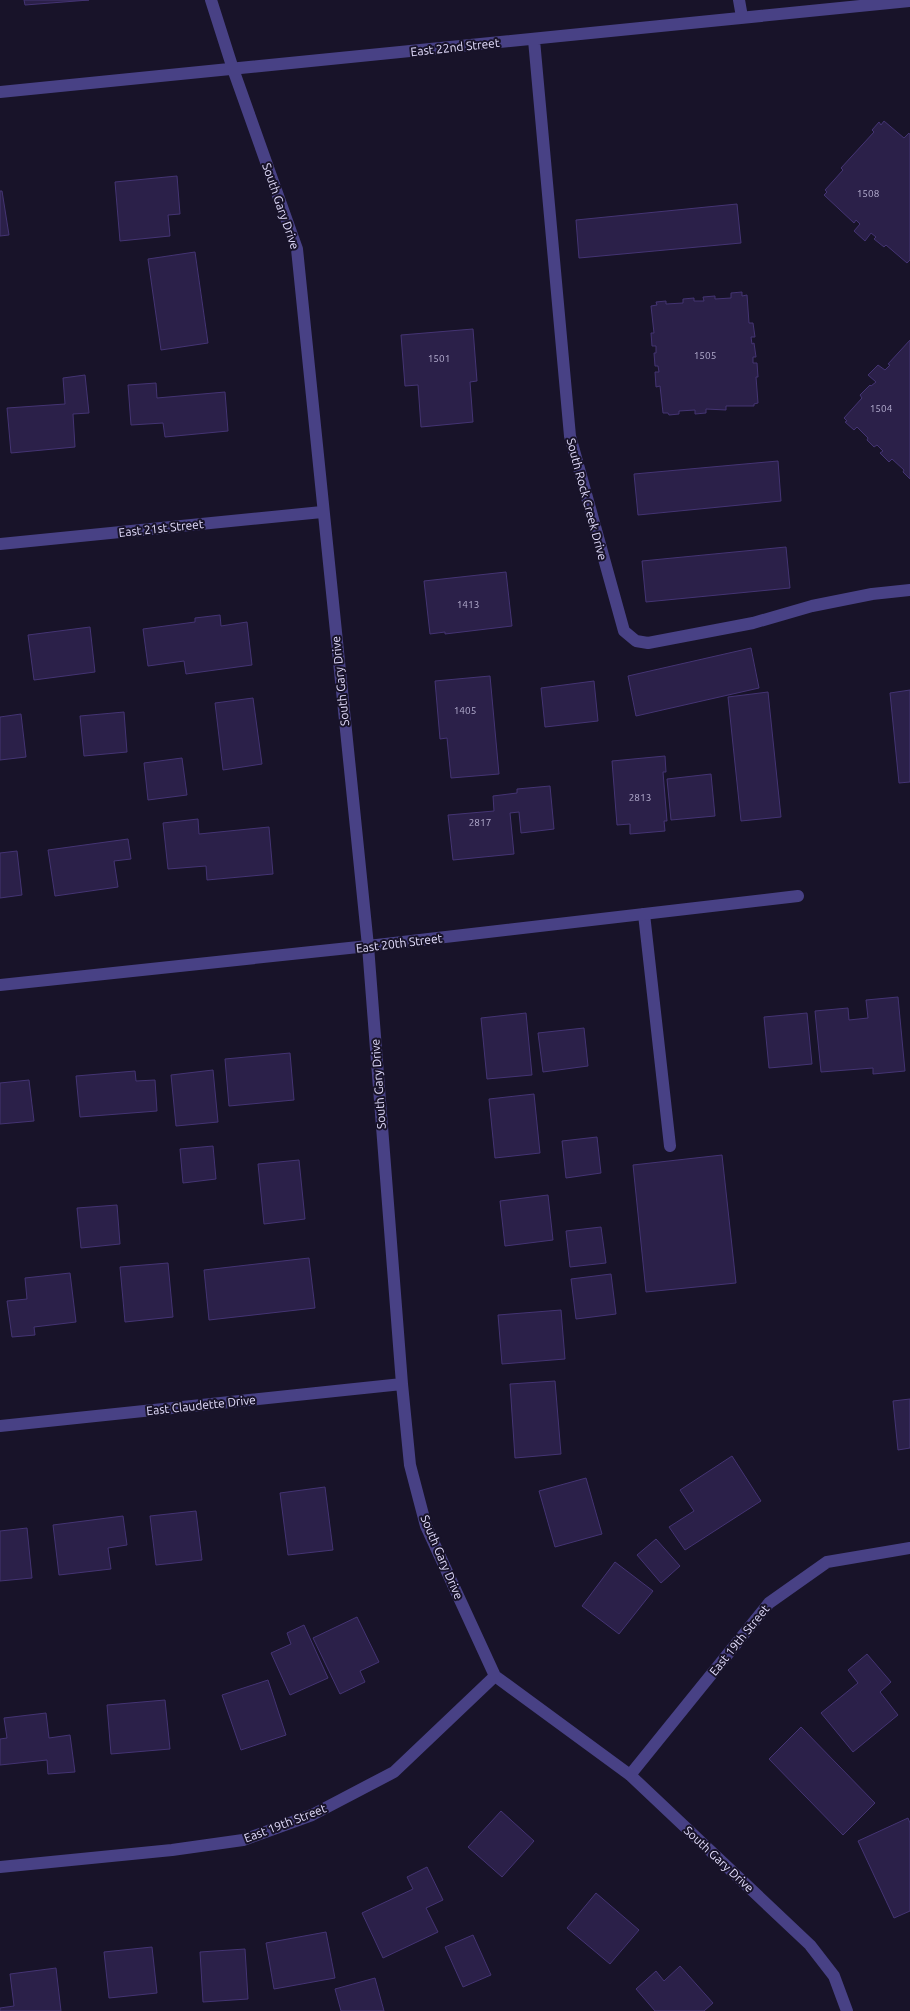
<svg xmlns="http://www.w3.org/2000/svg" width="910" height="2011" font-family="Ubuntu,sans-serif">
<rect width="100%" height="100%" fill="#181329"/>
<!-- building -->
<path fill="#2b2049" stroke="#443473" d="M 24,0 L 89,0 L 25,5 Z
M 884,121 L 904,138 L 909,133 L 910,135 L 910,260 L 907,263 L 886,245 L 884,247 L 874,239 L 876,237 L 871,233 L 865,241 L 854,231 L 860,224 L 856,220 L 854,223 L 824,195 L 827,192 L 825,190 L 843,170 L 841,168 L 874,132 L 872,130 L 879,122 L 881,125 Z
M 177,176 L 180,214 L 168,215 L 170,236 L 120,241 L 115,182 Z
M 0,191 L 2,191 L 9,235 L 0,236 Z
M 737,204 L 741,243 L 579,258 L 576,220 Z
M 195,252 L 208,343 L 161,350 L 148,259 Z
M 742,292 L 742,296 L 747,295 L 749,323 L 753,323 L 755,337 L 751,337 L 752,344 L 754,343 L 756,357 L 753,357 L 753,363 L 757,363 L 758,377 L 756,377 L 758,403 L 754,404 L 754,406 L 726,406 L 726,410 L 706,409 L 706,413 L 695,414 L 695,410 L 679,411 L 679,414 L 669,415 L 668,413 L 663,413 L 660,386 L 656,387 L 655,372 L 659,372 L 658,366 L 655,366 L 654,353 L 656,353 L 656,346 L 652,346 L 651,333 L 654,333 L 651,306 L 657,305 L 656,302 L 666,301 L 666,304 L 683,303 L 683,299 L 694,298 L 694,301 L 704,301 L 703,297 L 715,296 L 715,299 L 731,298 L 731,293 Z
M 473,329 L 477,381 L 470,382 L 473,422 L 421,427 L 418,385 L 405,386 L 401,335 Z
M 910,340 L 910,479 L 903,472 L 904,470 L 892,459 L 889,462 L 880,453 L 883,451 L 877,445 L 874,447 L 867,440 L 868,438 L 857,427 L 854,430 L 845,422 L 847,421 L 844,418 L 862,398 L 860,395 L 870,385 L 871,386 L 876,382 L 868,375 L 878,365 L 885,370 L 890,365 L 888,364 Z
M 85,375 L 89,413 L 73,414 L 75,447 L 11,453 L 7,408 L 65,404 L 63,378 Z
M 156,383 L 157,398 L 225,392 L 228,431 L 165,437 L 163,423 L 131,425 L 128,385 Z
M 778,461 L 781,501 L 638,515 L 634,474 Z
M 786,547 L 790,588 L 646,602 L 642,561 Z
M 506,572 L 512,626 L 445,634 L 445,632 L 430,634 L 424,581 Z
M 220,615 L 221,626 L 247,622 L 252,665 L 186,674 L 184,661 L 148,666 L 143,629 L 195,622 L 195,618 Z
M 90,627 L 95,672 L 34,680 L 28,635 Z
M 751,648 L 759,688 L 636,716 L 628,676 Z
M 490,676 L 499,774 L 451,778 L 447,738 L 440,739 L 435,681 Z
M 594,681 L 598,721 L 545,727 L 541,688 Z
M 910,690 L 910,782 L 899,783 L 890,693 Z
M 768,692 L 781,817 L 741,821 L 728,697 Z
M 253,698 L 262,764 L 223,770 L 215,703 Z
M 124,712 L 127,752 L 84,756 L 80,716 Z
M 21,714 L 26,757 L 0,760 L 0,717 Z
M 665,756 L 666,772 L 663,772 L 667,821 L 664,821 L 665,831 L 630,834 L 630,824 L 617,825 L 612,761 Z
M 182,758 L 187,795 L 148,800 L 144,763 Z
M 711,774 L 715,816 L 671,820 L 667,779 Z
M 550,786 L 554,829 L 521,833 L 519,812 L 510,813 L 514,854 L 453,860 L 448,815 L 494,811 L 493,796 L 517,793 L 517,789 Z
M 198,819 L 199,834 L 269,827 L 273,874 L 207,880 L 206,866 L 168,869 L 163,823 Z
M 128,839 L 131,859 L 114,861 L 118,887 L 55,896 L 48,850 Z
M 17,851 L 22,895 L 0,898 L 0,853 Z
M 898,997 L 905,1071 L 873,1074 L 873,1068 L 821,1072 L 815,1011 L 848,1008 L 849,1020 L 868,1018 L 866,1000 Z
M 526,1013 L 532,1075 L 487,1079 L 481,1018 Z
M 807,1013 L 812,1064 L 769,1068 L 764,1017 Z
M 584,1028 L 588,1066 L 543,1072 L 538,1033 Z
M 290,1053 L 294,1100 L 229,1106 L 225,1059 Z
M 213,1070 L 218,1122 L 176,1126 L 171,1075 Z
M 135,1071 L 136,1081 L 155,1080 L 157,1111 L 80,1117 L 76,1076 Z
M 29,1080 L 34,1121 L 0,1124 L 0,1083 Z
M 534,1094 L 540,1153 L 495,1158 L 489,1099 Z
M 597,1137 L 601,1173 L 566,1178 L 562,1141 Z
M 213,1146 L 216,1179 L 183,1183 L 180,1149 Z
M 722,1155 L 736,1283 L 646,1292 L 633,1165 Z
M 299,1160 L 305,1219 L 264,1224 L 258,1164 Z
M 548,1195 L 553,1240 L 505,1246 L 500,1201 Z
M 117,1205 L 120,1244 L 81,1248 L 77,1208 Z
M 601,1227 L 606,1263 L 570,1267 L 566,1231 Z
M 309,1258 L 315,1308 L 209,1320 L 204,1270 Z
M 168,1263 L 173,1317 L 125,1322 L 120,1267 Z
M 70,1273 L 76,1322 L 34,1327 L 35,1335 L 12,1337 L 7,1301 L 27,1299 L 25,1278 Z
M 611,1274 L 616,1314 L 576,1319 L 571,1279 Z
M 561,1310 L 565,1359 L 502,1364 L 498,1315 Z
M 555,1381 L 561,1454 L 515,1458 L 510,1384 Z
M 910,1399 L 910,1448 L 898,1450 L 893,1401 Z
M 732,1456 L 761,1501 L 685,1550 L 669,1527 L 694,1511 L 680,1490 Z
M 586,1478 L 602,1534 L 555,1547 L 539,1491 Z
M 325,1487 L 333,1550 L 288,1555 L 280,1493 Z
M 196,1511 L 202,1560 L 156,1565 L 150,1516 Z
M 123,1516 L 127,1545 L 108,1548 L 111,1569 L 59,1575 L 53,1525 Z
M 27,1528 L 32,1578 L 0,1581 L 0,1531 Z
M 656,1539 L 680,1566 L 661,1583 L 637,1555 Z
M 615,1562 L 653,1591 L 619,1634 L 582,1606 Z
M 357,1617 L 379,1662 L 360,1671 L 365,1682 L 340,1694 L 313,1638 Z
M 304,1625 L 328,1678 L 290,1695 L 271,1653 L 291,1644 L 287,1633 Z
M 867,1654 L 891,1682 L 880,1692 L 898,1715 L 853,1752 L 821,1713 L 858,1683 L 848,1670 Z
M 268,1680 L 286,1735 L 241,1750 L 222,1695 Z
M 165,1700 L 170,1749 L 111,1754 L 107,1705 Z
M 46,1713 L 49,1738 L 70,1735 L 75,1772 L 48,1774 L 47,1760 L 0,1765 L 0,1739 L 7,1738 L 4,1718 Z
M 801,1727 L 875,1803 L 843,1835 L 769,1759 Z
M 501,1811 L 534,1841 L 502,1877 L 468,1847 Z
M 908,1818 L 910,1823 L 910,1911 L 894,1918 L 858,1841 Z
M 427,1867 L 443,1900 L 426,1908 L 438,1932 L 383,1958 L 362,1913 L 413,1889 L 407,1877 Z
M 596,1893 L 639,1930 L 610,1964 L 567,1928 Z
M 326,1932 L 335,1978 L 274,1989 L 266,1943 Z
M 473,1935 L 491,1975 L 463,1987 L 445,1947 Z
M 152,1947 L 157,1993 L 109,1998 L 104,1952 Z
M 245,1949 L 248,1999 L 203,2002 L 200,1952 Z
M 680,1966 L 713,2003 L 704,2011 L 655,2011 L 636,1989 L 656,1971 L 664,1981 Z
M 56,1968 L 61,2011 L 0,2011 L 0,2008 L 14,2006 L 10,1974 Z
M 375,1978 L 384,2011 L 341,2011 L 335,1989 Z"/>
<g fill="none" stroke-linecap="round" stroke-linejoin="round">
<!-- service -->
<path stroke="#484185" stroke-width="12" d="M 644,914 L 670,1146"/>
<!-- minor -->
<path stroke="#484185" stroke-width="12" d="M 211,0 L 233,69 L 297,249 L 368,946 L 402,1384 L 410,1465 L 426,1526 L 495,1676 L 630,1775 L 810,1945 L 834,1976 L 847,2011
M 739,0 L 742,17
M 534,40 L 570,436 L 624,631 L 636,641 L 648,643 L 753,623 L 812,606 L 872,594 L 910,590
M 0,92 L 910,1
M 0,544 L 322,512
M 0,985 L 368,946 L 798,896
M 0,1426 L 402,1384
M 630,1775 L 769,1603 L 827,1562 L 910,1548
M 0,1867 L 172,1850 L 243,1840 L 312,1815 L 394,1772 L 495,1676"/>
</g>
<g text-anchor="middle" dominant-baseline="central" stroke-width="4" stroke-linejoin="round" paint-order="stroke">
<!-- number labels -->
<g font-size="10" fill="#b5aed0">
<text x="868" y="193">1508</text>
<text x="705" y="355">1505</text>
<text x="439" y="358">1501</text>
<text x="881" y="408">1504</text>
<text x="468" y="604">1413</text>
<text x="465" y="710">1405</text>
<text x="640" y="797">2813</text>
<text x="480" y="822">2817</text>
</g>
<!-- street labels -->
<g font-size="12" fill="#e3ddfd" stroke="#181329">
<text transform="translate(455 47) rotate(-6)">East 22nd Street</text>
<text transform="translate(281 206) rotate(71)">South Gary Drive</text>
<text transform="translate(587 499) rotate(75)">South Rock Creek Drive</text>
<text transform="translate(161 528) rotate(-6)">East 21st Street</text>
<text transform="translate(340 681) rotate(-96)">South Gary Drive</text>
<text transform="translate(399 943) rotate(-7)">East 20th Street</text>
<text transform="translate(378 1084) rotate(-94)">South Gary Drive</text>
<text transform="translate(201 1405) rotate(-6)">East Claudette Drive</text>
<text transform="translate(442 1557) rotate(67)">South Gary Drive</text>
<text transform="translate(739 1640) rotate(-51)">East 19th Street</text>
<text transform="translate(285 1823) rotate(-21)">East 19th Street</text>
<text transform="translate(719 1859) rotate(43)">South Gary Drive</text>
</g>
</g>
</svg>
